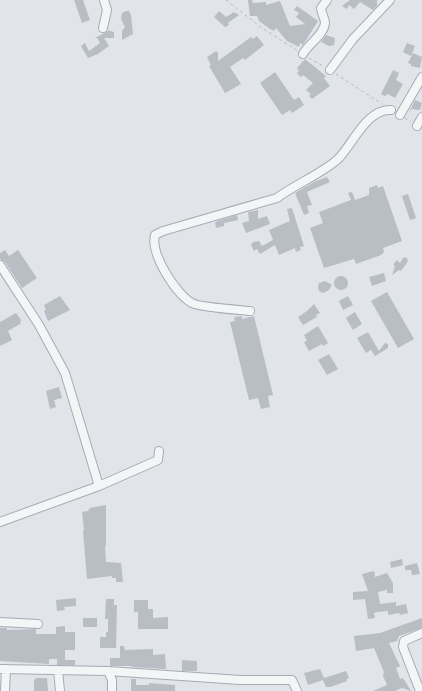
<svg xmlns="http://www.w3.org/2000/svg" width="422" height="691" font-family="Lato,sans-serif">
<rect width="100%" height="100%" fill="#e1e4e8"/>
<!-- building -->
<path fill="#b9bec4" d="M 74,0 L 83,0 L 90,20 L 82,23 Z
M 248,0 L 252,0 L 253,3 L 266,2 L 266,5 L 280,1 L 290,26 L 305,24 L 296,17 L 299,13 L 294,10 L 297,6 L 318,21 L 303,45 L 300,43 L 299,47 L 287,41 L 276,28 L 274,31 L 270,29 L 259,21 L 257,16 L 250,16 Z
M 350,0 L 377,0 L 377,6 L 373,10 L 360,2 L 354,9 L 349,5 L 347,9 L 342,6 Z
M 126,11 L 129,11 L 131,15 L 133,34 L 122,40 L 122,31 L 125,27 L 121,19 L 122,13 Z
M 219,11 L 226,17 L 234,12 L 239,15 L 228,23 L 229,25 L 225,27 L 214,17 Z
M 110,30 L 110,31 L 114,32 L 114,38 L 104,38 L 109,46 L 98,54 L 88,58 L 81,46 L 85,43 L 89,51 L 100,43 L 97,38 L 95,38 Z
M 326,35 L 335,38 L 334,45 L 329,46 L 321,42 Z
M 257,36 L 264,45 L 245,60 L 243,58 L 230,67 L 241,84 L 225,93 L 209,66 L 211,65 L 207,57 L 216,51 L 218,53 L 218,61 L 251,37 L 253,39 Z
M 407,43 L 415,46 L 411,56 L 403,52 Z
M 413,53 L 422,57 L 420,68 L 411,66 L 411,64 L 408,63 Z
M 305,59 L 326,76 L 324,78 L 330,86 L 312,99 L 309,96 L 311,94 L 306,90 L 313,83 L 303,75 L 301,77 L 297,73 L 299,71 L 297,68 Z
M 393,70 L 399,73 L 396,80 L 403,84 L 395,98 L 388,94 L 385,96 L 381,94 Z
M 275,72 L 294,100 L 299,97 L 304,105 L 292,113 L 290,110 L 282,115 L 260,83 Z
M 415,100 L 422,103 L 420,110 L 412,109 L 409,113 Z
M 327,177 L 330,182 L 307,192 L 312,205 L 307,206 L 309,213 L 304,215 L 295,193 L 316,181 Z
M 377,185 L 378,188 L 383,186 L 402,241 L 383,248 L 384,252 L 381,255 L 356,264 L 354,259 L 324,268 L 310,228 L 323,223 L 319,212 L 351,200 L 348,193 L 352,192 L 355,200 L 369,195 L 369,188 Z
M 408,194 L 416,218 L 410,220 L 402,196 Z
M 292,208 L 304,246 L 300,247 L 301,250 L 296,252 L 295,248 L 279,255 L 275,245 L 260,254 L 257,249 L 254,251 L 251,245 L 253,242 L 259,241 L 262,246 L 273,240 L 269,230 L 290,221 L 287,209 Z
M 258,210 L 258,219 L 267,216 L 270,224 L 246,233 L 242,223 L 249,221 L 248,212 Z
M 237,215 L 238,220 L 224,223 L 224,226 L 216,228 L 215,223 L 217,221 Z
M 5,250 L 9,256 L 18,250 L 37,278 L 22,288 L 5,262 L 0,259 L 0,253 Z
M 406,257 L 408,261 L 401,271 L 399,270 L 392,275 L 395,266 L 393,265 L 397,260 L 400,263 L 403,258 Z
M 384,273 L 386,281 L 372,286 L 369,277 Z
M334 283a7 7 0 1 1 14 0a7 7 0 1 1-14 0Z
M 325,281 L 332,285 L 329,290 L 323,293 L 319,291 L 318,287 L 319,283 Z
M 387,292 L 414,339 L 398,348 L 371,301 Z
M 60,296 L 70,310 L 48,321 L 44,311 L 46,310 L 44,305 Z
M 348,296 L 353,305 L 343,310 L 339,301 Z
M 314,304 L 320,313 L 316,315 L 317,317 L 303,325 L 298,317 L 307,311 Z
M 355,312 L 362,324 L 353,330 L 346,318 Z
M 16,313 L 21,320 L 20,324 L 8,331 L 12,340 L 0,346 L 0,322 Z
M 242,316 L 242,319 L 254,316 L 273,395 L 268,396 L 270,407 L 261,409 L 258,398 L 249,400 L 230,322 L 235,321 L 234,317 Z
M 318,326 L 328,343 L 323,346 L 322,344 L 309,351 L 304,342 L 307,341 L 304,335 Z
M 368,332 L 379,351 L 385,343 L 388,344 L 388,348 L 375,356 L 371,350 L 366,353 L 357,338 Z
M 329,354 L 338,369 L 327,375 L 318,360 Z
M 59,387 L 62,398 L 54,400 L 56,407 L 50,409 L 46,391 Z
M 106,505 L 106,545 L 105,546 L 106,562 L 121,563 L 123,582 L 116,582 L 116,578 L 112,578 L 112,576 L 87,579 L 83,531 L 84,530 L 82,512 L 88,511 L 90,508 Z
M 402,559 L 403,565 L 391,568 L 390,562 Z
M 417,563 L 420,574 L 412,575 L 411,570 L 405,570 L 405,566 Z
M 374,571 L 375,577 L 387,573 L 393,583 L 393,593 L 387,593 L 387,590 L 378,592 L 380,604 L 396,602 L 396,606 L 406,604 L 408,613 L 400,615 L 399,613 L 388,615 L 388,611 L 377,612 L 374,613 L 375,618 L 368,619 L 365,599 L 353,600 L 353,592 L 368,591 L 362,574 Z
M 76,598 L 76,606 L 64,607 L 65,610 L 57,611 L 56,600 Z
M 106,599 L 114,599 L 114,605 L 117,605 L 116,648 L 100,648 L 100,637 L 106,637 L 106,632 L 108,632 L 108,619 L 105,619 Z
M 134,600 L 148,600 L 148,609 L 153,609 L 153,618 L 168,617 L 168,629 L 138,629 L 138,612 L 134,612 Z
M 83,618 L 97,618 L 97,627 L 83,627 Z
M 422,618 L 422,628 L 399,636 L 397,641 L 389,643 L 400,666 L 396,668 L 400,679 L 403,678 L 411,691 L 402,688 L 395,691 L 373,691 L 387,685 L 383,676 L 384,672 L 374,648 L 356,651 L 354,636 L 380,633 Z
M 65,626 L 65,632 L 75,632 L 75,650 L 65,650 L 65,660 L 75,660 L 75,665 L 57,665 L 57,659 L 49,659 L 49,664 L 0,661 L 0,628 L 7,628 L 7,630 L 36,629 L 36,634 L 56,634 L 56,627 Z
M 120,646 L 124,646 L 125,650 L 153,649 L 153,655 L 165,654 L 166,669 L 132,667 L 132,666 L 110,666 L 110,658 L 120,658 Z
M 182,660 L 197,661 L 197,671 L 182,671 Z
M 320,669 L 324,678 L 346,671 L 349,678 L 347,679 L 347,681 L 330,687 L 326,687 L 323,680 L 308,685 L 304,673 Z
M 37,678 L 47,678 L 48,691 L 34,691 L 34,680 Z
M 131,679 L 136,679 L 136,685 L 149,685 L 149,683 L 175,685 L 175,691 L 131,691 Z"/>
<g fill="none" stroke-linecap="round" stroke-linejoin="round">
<!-- minor casing -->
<g stroke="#a7abb2" stroke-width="10">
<path id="minor" d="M 103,28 L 107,10 L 104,0
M 303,54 C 308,44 324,35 325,23 C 325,18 321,13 321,8 L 327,0
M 330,70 L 353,39 L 390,0
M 400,115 L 422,77
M 417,126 L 422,117
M 0,265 L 39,325 L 65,373 L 99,486
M 250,311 C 240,310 198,307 192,303 C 176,294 150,254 155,235 L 163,231 L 277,198 C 294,185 325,172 339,158 C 353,143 368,108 391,110
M 0,522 L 99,486 L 158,460 L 159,451
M 0,622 L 38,624
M 0,669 L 108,671 L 240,680 L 292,680 L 297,691
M 58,670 L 60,691
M 108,671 L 112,680 L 112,691
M 5,691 L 6,669
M 420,691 L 403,647 L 404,641 L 422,633"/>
</g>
<!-- path -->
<path stroke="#b7bbc0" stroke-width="1" stroke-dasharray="3 3" stroke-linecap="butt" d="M 226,0 L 262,28 L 298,51
M 309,58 L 323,66
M 336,74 L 382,104
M 405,118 L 411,122"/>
<!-- minor -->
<use href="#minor" stroke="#f3f5f7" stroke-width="8"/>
</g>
</svg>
